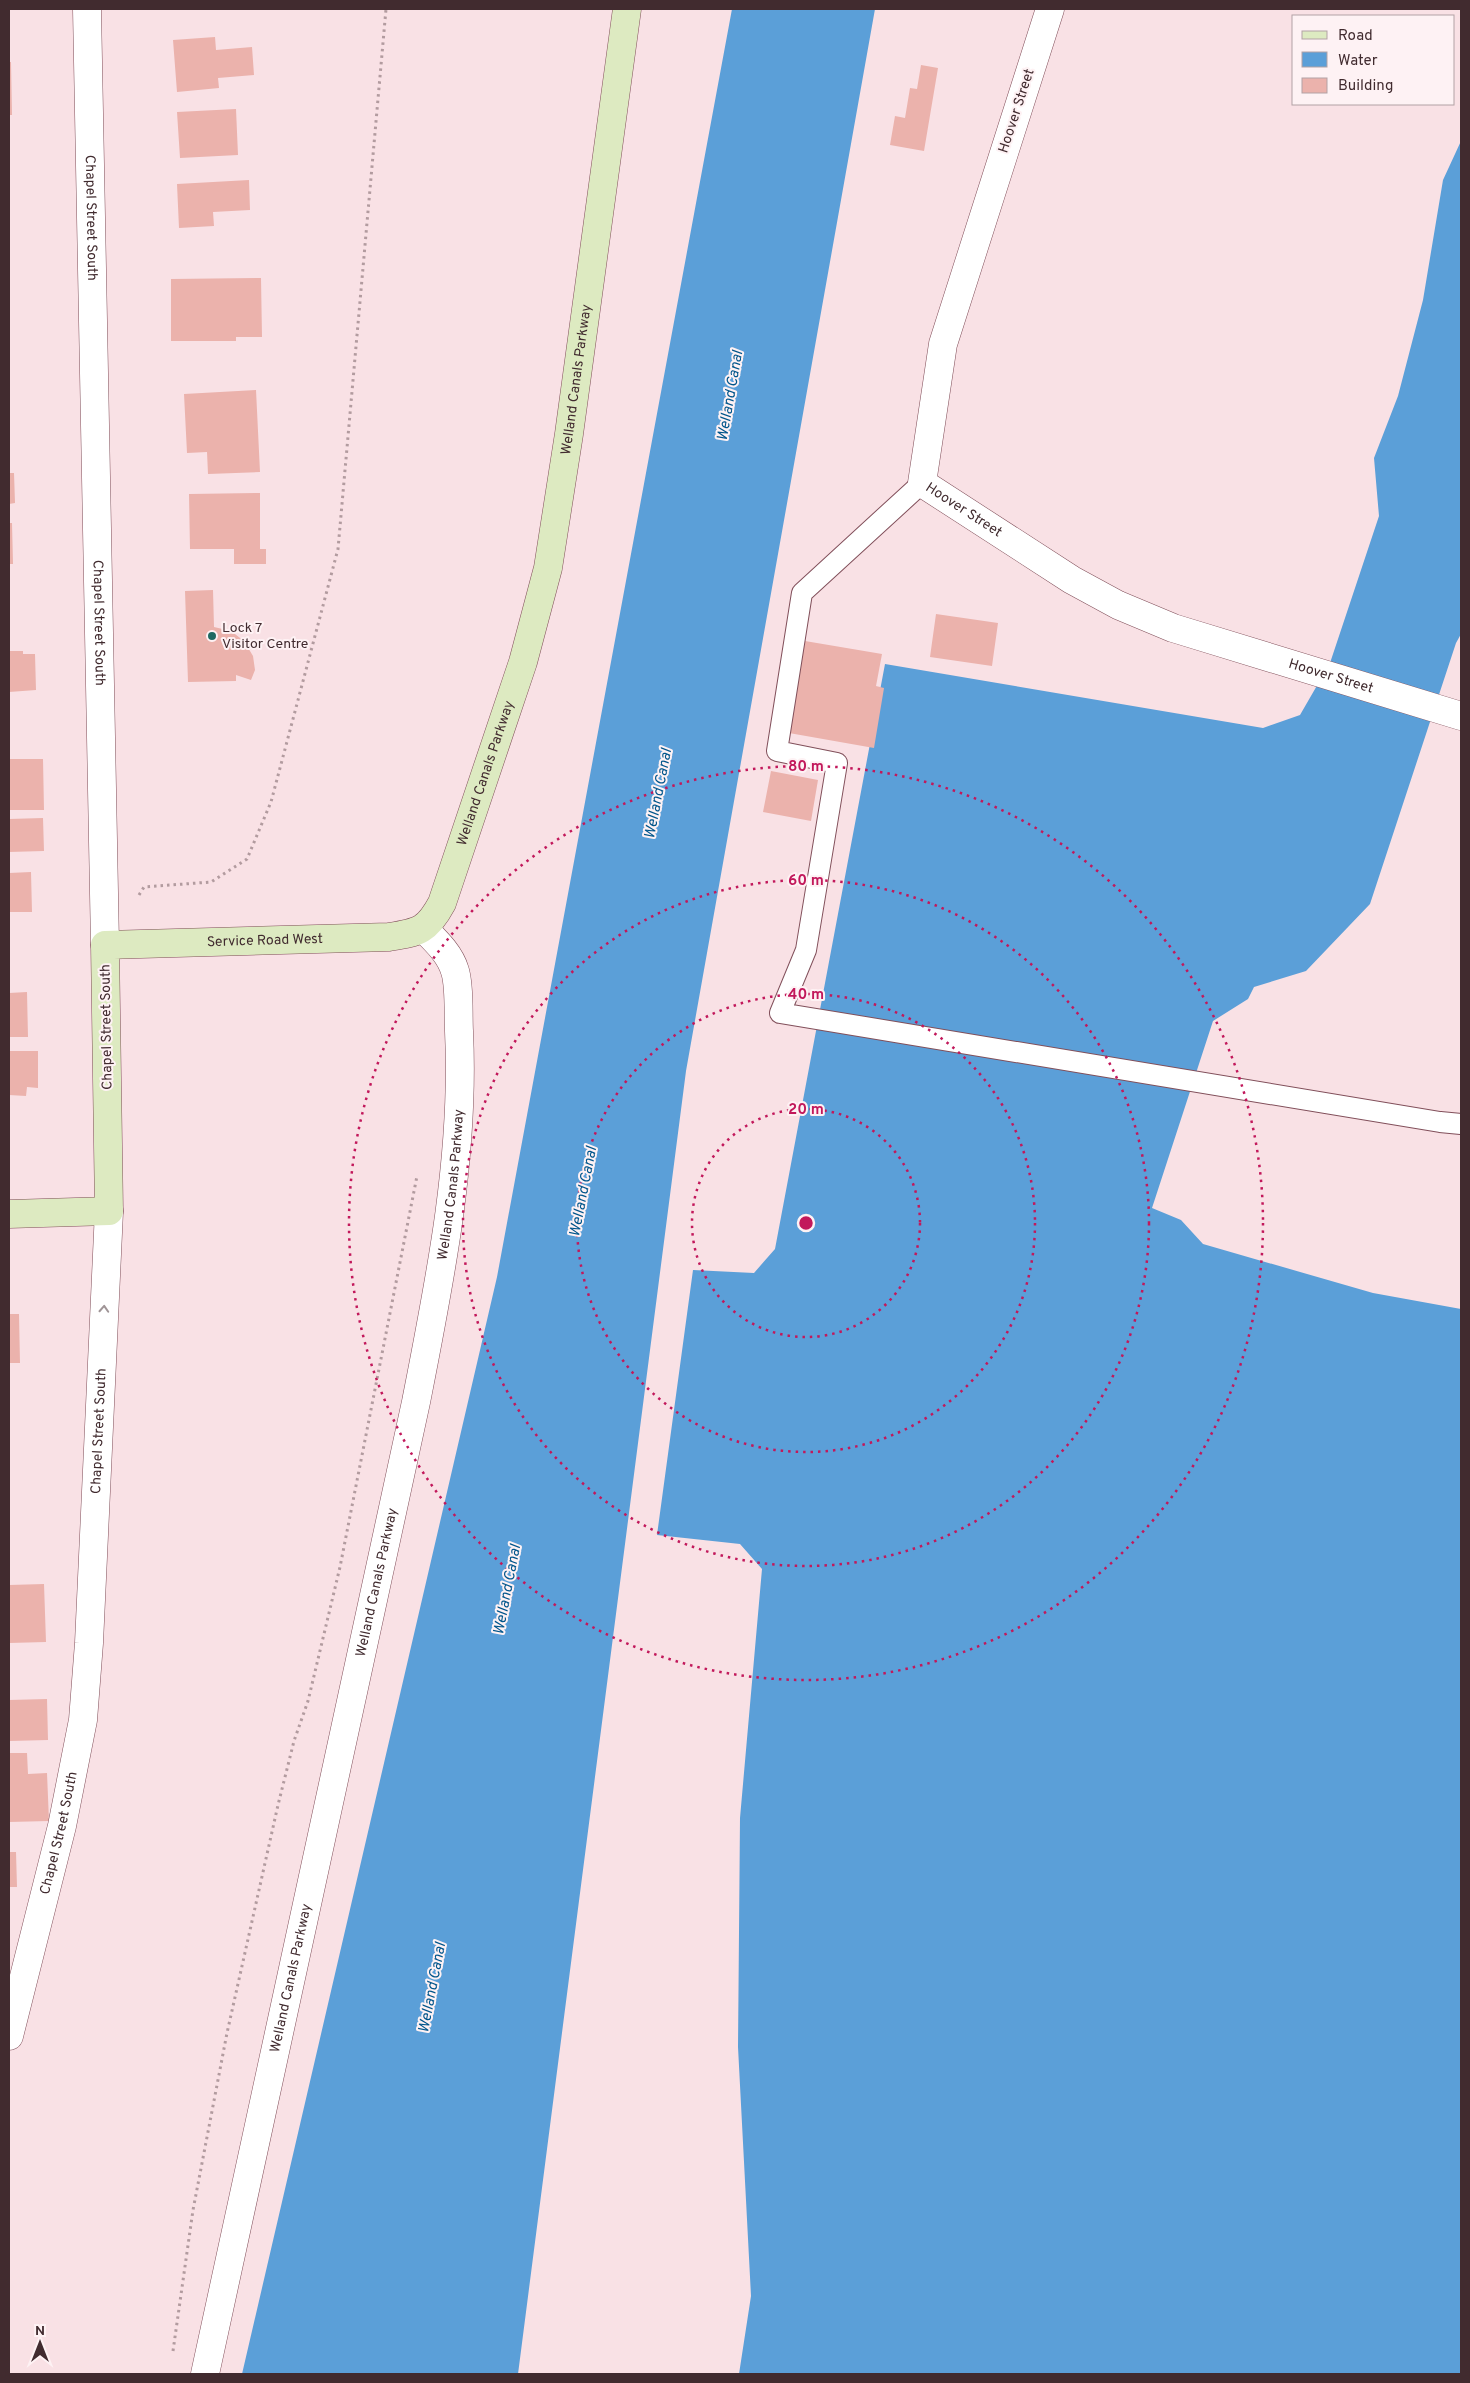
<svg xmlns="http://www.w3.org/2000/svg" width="1470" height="2383" font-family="Overpass,sans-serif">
<rect width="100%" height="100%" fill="#f9e1e5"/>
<!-- water -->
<path fill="#5b9fd8" d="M 732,9 L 875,9 L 686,1071 L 518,2374 L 242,2374 L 497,1277 Z
M 1461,141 L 1461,634 L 1456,643 L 1370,904 L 1306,971 L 1254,987 L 1248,999 L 1213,1021 L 1152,1208 L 1181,1220 L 1203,1244 L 1373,1293 L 1461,1309 L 1461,2374 L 739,2374 L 751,2296 L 738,2047 L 740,1818 L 762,1569 L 740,1544 L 657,1535 L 693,1270 L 754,1273 L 775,1249 L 885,664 L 1263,728 L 1300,715 L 1330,663 L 1379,516 L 1374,458 L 1398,396 L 1423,300 L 1443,180 Z"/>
<!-- building -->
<path fill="#ebb2ac" d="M 215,37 L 216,50 L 252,47 L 254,75 L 218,78 L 219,88 L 177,92 L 173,40 Z
M 9,62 L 11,62 L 12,115 L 9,115 Z
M 921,65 L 938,68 L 924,151 L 890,145 L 895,116 L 905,118 L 910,88 L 917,89 Z
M 236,109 L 238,155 L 180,158 L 177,112 Z
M 249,180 L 250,210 L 213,212 L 214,226 L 179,228 L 177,184 Z
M 261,278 L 262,337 L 236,337 L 236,341 L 171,341 L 171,279 Z
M 256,390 L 260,472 L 208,474 L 207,452 L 187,453 L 184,394 Z
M 9,473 L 14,473 L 15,503 L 9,504 Z
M 260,493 L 260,549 L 266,549 L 266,564 L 234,564 L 234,549 L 190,549 L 189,494 Z
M 9,523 L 12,523 L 13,564 L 9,564 Z
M 213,590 L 214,627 L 231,631 L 244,641 L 253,656 L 255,670 L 251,680 L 236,675 L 236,681 L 188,682 L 185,591 Z
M 936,614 L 998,623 L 992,666 L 930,657 Z
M 805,641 L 882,654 L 876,686 L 884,688 L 874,748 L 789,733 Z
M 9,651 L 23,651 L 23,654 L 35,654 L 36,690 L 9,692 Z
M 9,759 L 43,759 L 44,810 L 9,810 Z
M 771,771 L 818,780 L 811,821 L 763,812 Z
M 43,818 L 44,851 L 9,852 L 9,819 Z
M 31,872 L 32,912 L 9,912 L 9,873 Z
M 27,992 L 28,1037 L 9,1037 L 9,993 Z
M 9,1051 L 38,1051 L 38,1088 L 27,1087 L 26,1096 L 9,1095 Z
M 9,1314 L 19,1314 L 20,1363 L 9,1363 Z
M 44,1584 L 46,1642 L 9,1643 L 9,1585 Z
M 47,1699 L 48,1740 L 9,1741 L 9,1700 Z
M 9,1753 L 27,1753 L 28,1774 L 47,1773 L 49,1821 L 9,1822 Z
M 9,1852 L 16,1852 L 17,1887 L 9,1887 Z"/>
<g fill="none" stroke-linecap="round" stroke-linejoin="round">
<!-- lane casing -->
<g stroke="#814f5a" stroke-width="22">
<path id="lane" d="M 922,483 L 802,593 L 777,751 L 837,763 L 806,950 L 780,1013 L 1440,1122 L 1461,1124"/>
</g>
<!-- street casing -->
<g stroke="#814f5a" stroke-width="29">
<g id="street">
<path id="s1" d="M 87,9 L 105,945"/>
<path id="s2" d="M 1050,9 L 943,344 L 922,483 L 1072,580 L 1118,605 L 1173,628 L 1461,716"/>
<path id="s3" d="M 9,2036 L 62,1826 L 83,1720 L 89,1643 L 109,1211"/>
<path id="s4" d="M 205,2374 L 416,1402 C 440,1280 465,1157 459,1031 C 458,1014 460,987 455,971 C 450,954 436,941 424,929"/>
</g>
</g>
<!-- secondary casing -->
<g stroke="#814f5a" stroke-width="29">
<g id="secondary">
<path id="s5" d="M 9,1214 L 109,1211 L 105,945 L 389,937 C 419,932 427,931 442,903 L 523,662 L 548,568 L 569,434 L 627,9"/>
</g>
</g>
<!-- path -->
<path stroke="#b29b9f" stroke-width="3" stroke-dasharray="2.5 4" stroke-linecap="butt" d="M 139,895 L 144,887 L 211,882 L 247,859 L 271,802 L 338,549 L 386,9
M 173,2351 L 193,2210 L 227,2033 L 278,1805 L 294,1741 L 308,1701 L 340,1567 L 417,1176"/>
<!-- lane -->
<use href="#lane" stroke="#fff" stroke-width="20"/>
<!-- street -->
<use href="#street" stroke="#fff" stroke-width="28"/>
<!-- secondary -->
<use href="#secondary" stroke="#ddeac1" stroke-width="28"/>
</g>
<!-- one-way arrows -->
<defs><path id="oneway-chevron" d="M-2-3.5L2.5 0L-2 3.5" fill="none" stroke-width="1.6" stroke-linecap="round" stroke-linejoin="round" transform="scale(1.25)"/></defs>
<use stroke="#a09597" href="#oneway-chevron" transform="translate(104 1309) rotate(-87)"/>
<!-- distance rings -->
<g fill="none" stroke="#c2185b" stroke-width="2.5" stroke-dasharray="2.5 5">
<circle cx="806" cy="1223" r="114"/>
<circle cx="806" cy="1223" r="229"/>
<circle cx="806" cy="1223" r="343"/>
<circle cx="806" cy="1223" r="457"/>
</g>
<!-- markers -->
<circle fill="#1f6962" stroke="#fef2f4" stroke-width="2" cx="212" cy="636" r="5"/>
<g text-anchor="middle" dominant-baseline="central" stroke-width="4" stroke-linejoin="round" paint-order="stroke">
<!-- street labels -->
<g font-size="14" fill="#412b2f" stroke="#fef2f4">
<text transform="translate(1017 111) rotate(-72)">Hoover Street</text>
<text stroke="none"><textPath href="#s1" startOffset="209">Chapel Street South</textPath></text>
<text stroke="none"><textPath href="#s5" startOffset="1259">Welland Canals Parkway</textPath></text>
<text stroke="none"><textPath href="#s2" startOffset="542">Hoover Street</textPath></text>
<text stroke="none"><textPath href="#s1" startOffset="614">Chapel Street South</textPath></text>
<text stroke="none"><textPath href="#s2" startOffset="948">Hoover Street</textPath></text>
<text stroke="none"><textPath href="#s5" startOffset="854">Welland Canals Parkway</textPath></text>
<text stroke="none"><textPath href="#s5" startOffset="526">Service Road West</textPath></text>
<text transform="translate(107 1027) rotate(-91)">Chapel Street South</text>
<text stroke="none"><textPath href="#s4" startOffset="1215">Welland Canals Parkway</textPath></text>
<text stroke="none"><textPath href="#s3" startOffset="614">Chapel Street South</textPath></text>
<text stroke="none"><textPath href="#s4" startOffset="810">Welland Canals Parkway</textPath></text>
<text stroke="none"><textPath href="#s3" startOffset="209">Chapel Street South</textPath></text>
<text stroke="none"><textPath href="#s4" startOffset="405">Welland Canals Parkway</textPath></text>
</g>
<!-- poi labels -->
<g font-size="14" fill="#412b2f" stroke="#fef2f4" text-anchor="start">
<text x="222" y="628">Lock 7<tspan x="222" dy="16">Visitor Centre</tspan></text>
</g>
<!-- water labels -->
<g font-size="15" font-style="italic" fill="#00558b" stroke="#fef2f4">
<text transform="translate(731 396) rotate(-80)">Welland Canal</text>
<text transform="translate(659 794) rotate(-79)">Welland Canal</text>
<text transform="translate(584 1192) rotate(-79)">Welland Canal</text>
<text transform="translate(508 1590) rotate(-79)">Welland Canal</text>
<text transform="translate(433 1988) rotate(-79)">Welland Canal</text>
</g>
</g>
<circle cx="806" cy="1223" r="8" fill="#c2185b" stroke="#fef2f4" stroke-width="2.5"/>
<g font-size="15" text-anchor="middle" font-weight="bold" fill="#c2185b" stroke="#fef2f4" stroke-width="4" stroke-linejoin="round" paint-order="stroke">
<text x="806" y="771">80 m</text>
<text x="806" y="885">60 m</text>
<text x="806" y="999">40 m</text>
<text x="806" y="1114">20 m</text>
</g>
<!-- border -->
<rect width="1470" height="2383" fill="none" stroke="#412b2f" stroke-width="20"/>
<!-- legend -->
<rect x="1292" y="15" width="162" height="90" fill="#fef2f4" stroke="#b2a2a5"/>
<rect x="1302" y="31" width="25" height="8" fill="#ddeac1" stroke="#b2a2a5"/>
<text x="1338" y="40" font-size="15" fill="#412b2f">Road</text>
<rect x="1302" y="52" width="25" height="15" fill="#5b9fd8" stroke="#b2a2a5"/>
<text x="1338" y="65" font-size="15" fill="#412b2f">Water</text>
<rect x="1302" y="78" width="25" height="15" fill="#ebb2ac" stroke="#b2a2a5"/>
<text x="1338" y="90" font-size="15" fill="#412b2f">Building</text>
<!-- north arrow -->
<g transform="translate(40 2343)" stroke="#fef2f4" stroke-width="4" paint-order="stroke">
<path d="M0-4L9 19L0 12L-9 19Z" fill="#412b2f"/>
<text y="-8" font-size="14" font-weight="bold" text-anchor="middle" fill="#412b2f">N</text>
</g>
</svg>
